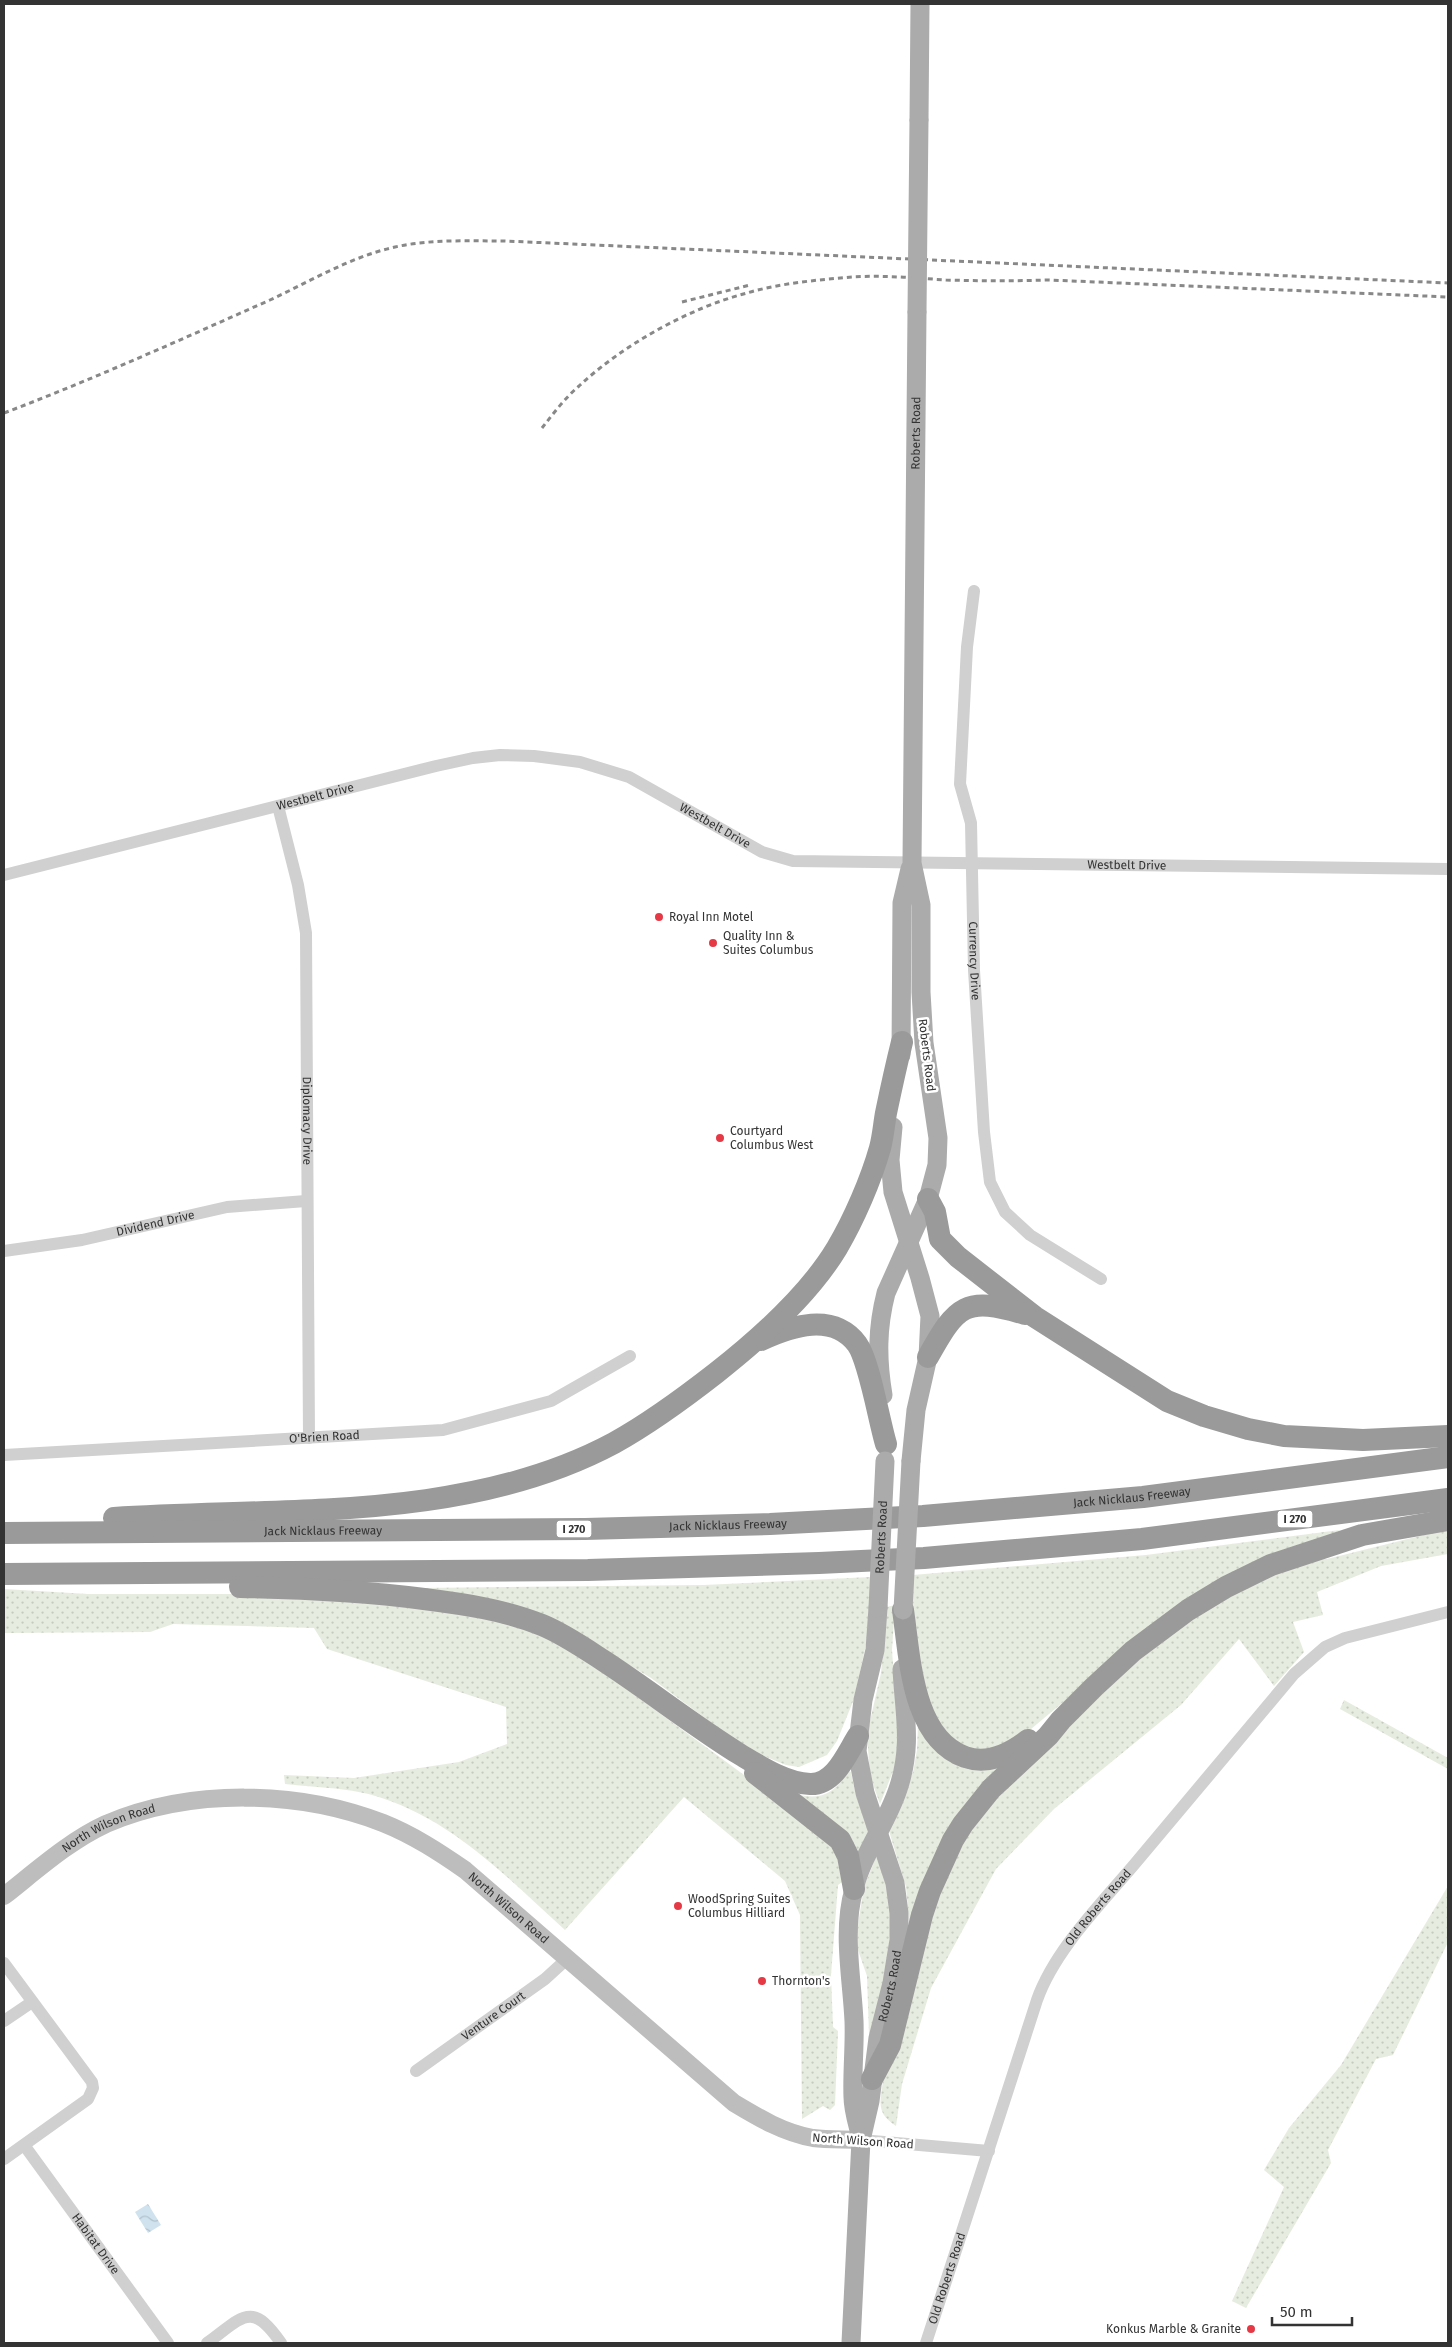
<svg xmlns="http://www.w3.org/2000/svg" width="1452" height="2347" font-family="'Fira Sans',sans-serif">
<defs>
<pattern id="green-dots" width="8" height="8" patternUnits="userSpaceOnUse" patternTransform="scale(1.25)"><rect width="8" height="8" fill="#e6ecdf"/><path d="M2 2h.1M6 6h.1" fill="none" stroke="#c6cbc0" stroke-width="1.8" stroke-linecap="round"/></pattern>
<pattern id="water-waves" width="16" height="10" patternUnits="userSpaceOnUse" patternTransform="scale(1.25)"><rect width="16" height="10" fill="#cfe2ee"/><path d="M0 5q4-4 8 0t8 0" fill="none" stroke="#b2c2cd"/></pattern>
</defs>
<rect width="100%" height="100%" fill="#fff"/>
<!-- green -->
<path fill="url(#green-dots)" d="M 1448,1529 L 1448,1554 L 1381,1566 L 1317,1592 L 1323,1615 L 1293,1622 L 1304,1652 L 1274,1686 L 1239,1639 L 1181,1705 L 1054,1809 L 996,1869 L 931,1988 L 902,2084 L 896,2126 C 876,2113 880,2103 883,2081 L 935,1899 L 968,1832 L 1016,1775 L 1132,1666 L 1188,1619 L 1230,1594 L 1312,1558 L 1327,1559 Z
M 1340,1530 L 1109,1664 L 1013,1744 L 995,1752 L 961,1748 L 931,1713 L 911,1624 L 913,1575 L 1146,1555 Z
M 871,1577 L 867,1640 L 854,1699 L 837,1741 L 827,1755 L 799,1767 L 786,1765 L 764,1756 L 725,1733 L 651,1678 L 586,1639 L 424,1592 L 424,1588 L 704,1585 Z
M 4,1589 L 88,1594 L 234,1594 L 338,1598 L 482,1615 L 555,1640 L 605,1673 L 819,1830 L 841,1858 L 842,1882 L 838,1885 L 831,1975 L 833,2027 L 838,2031 L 835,2105 L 830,2110 L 823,2106 L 802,2119 L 800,1915 L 785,1881 L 684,1797 L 565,1930 C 507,1877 450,1817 372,1795 C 349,1788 310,1787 285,1784 L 284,1775 L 354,1778 L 459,1762 L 507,1744 L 506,1707 L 327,1649 L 314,1628 L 173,1624 L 150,1632 L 4,1633 Z
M 895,1605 L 892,1650 L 899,1748 L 894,1769 L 880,1804 L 870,1776 L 867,1734 L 881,1673 L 887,1607 Z
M 1344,1700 L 1448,1758 L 1448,1769 L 1340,1709 Z
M 918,1724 L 928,1738 L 1009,1761 L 910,1932 L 906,1887 L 889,1831 L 913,1772 L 917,1750 Z
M 849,1771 L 851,1772 L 856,1796 L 869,1831 L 856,1856 L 795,1794 C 823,1801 834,1793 849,1771 Z
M 876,1857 C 904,1914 885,1976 871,2034 L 869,2034 L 867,1976 L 858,1950 L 857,1930 L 864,1887 Z
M 1448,1886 L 1448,1942 L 1393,2055 L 1376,2059 L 1328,2150 L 1331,2163 L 1246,2308 L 1232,2301 L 1284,2187 L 1264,2170 L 1289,2128 L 1341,2065 Z"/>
<!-- water -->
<path fill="url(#water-waves)" d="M 148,2204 L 161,2225 L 148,2233 L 135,2212 Z"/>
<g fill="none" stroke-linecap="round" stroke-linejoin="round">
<!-- street -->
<g stroke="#d0d0d0" stroke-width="12">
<path id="s1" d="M 974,591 L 967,647 L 960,784 L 971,823 L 974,970 L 984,1132 L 990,1182 L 1005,1212 L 1030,1235 L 1101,1279"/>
<path id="s2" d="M 278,806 L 298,885 L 306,933 L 309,1438"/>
<path id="s3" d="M 4,875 L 436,766 L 473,758 L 500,755 L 534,756 L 580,762 L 629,777 L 762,852 L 793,861 L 1448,869"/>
<path id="s4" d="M 4,1251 L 82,1240 L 227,1207 L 306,1201"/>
<path id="s5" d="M 4,1455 L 443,1430 L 551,1401 L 630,1356"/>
<path d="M 4,1963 L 92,2082 L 93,2088 L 88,2099 L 4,2159"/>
<path d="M 4,2021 L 32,2002"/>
<path id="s6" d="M 416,2071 L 545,1979 L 568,1958"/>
<path d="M 861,2140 L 989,2151"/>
<path id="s7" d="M 24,2145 L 168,2343"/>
<path d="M 207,2343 C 242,2318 251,2299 281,2343"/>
<path id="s8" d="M 926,2343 L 1037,2000 C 1055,1949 1103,1902 1138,1860 C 1190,1798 1242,1736 1294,1674 L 1325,1647 L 1345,1638 L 1448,1612"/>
</g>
<!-- secondary -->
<path stroke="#bdbdbd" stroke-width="18" id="s9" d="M 4,1896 C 36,1871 69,1841 106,1824 C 191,1788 298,1790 383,1823 C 413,1835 439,1852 465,1870 L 734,2103 C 759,2118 784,2133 813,2138 C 829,2140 845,2139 861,2140"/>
<!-- primary -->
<g stroke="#ababab" stroke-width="19">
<path d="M 919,120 L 920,4"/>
<path d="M 901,1055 L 902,903 L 910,869"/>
<path d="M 893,1127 L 890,1160 L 893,1192 L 920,1278 L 930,1316 L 928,1357 L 916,1410 L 911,1461"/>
<path id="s10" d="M 883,1395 C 877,1359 877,1328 886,1293 L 928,1199 L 937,1165 L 938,1138 L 924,1043 L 921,992 L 921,905 L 912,863 L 917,312"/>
<path d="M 860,2134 C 857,2122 853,2109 853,2097 C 852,2072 855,2046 854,2021 C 852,1978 842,1931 854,1889 C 863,1853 887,1823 898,1789 C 913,1745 904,1712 902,1669"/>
<path id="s11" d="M 851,2343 L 861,2140 L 870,2101 L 878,2038 L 892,1983 L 899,1940 L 899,1913 L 895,1883 L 865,1793 L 857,1751 L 863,1700 L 875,1650 L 878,1608"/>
</g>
<!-- highway -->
<g stroke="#9a9a9a" stroke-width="22">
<path d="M 928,1199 L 935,1212 L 940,1239 L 958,1257 L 1035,1317 L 1167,1401 L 1204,1416 L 1248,1429 L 1284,1436 L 1363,1440 L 1448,1436"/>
<path d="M 761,1340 C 791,1326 833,1312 857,1344 C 869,1360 879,1421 886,1444"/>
<path d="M 928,1357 C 957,1305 965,1296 1025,1314"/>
<path d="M 114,1518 C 278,1507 465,1523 614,1443 C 650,1423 684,1398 716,1373 C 758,1340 810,1293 837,1248 C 854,1219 871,1180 880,1148 C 883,1137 884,1124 886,1113 C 891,1089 896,1066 902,1042"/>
<path id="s12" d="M 4,1533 L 585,1529 L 770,1524 L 923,1516 L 1143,1497 L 1448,1457"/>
<path d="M 4,1574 L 588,1570 L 819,1563 L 924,1558 L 1142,1539 L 1448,1499"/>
<path d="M 240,1587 C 301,1588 363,1591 424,1599 C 464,1604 505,1610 542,1625 C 564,1634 584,1648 604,1661 C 650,1691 694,1726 741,1755 C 761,1767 786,1783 810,1784 C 835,1785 847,1753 858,1736"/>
<path d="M 903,1610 C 910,1658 912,1738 965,1757 C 988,1765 1010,1754 1028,1740"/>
<path d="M 755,1773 L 840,1840 L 848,1856 L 854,1889"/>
<path d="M 872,2079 L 890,2045 L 922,1915 L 930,1891 L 953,1840 L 963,1824 L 991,1789 L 1048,1736 L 1061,1720 L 1094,1687 L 1133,1651 L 1188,1610 L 1226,1587 L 1271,1565 L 1362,1535 L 1448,1520"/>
</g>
<!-- rail -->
<path stroke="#888" stroke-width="3" stroke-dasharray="5 4" stroke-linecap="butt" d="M 682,302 L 750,285
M 4,413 C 94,379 182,339 270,300 C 311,281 350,257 395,247 C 431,239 469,241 505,241 L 1448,283
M 542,428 C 553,414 565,398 579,386 C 623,345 689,308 747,293 C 781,283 817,280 852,277 C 883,275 915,278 946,280 C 981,281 1015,281 1049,280 L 1448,297"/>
<!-- primary-bridge -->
<g stroke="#ababab" stroke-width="19">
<path d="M 917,312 L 919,120"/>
<path id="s13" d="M 878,1608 L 885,1461"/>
<path d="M 903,1610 L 911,1461"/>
</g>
</g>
<!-- markers -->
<g fill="#e63946" stroke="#fff" stroke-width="2">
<circle cx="659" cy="917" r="5"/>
<circle cx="713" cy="943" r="5"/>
<circle cx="720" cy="1138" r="5"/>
<circle cx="678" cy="1906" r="5"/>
<circle cx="762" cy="1981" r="5"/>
<circle cx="1251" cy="2329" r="5"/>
</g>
<g text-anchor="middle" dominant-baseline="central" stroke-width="5" stroke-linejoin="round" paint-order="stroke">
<!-- shield labels -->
<g fill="#fff" stroke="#707070" stroke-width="1">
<rect x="1277.5" y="1510.5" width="35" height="17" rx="4"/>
<rect x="556.5" y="1520.5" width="35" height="17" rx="4"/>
</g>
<g font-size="11" font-weight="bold" fill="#333">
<text x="1295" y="1519">I 270</text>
<text x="574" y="1529">I 270</text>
</g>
<!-- street labels -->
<g font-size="12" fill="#333" stroke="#fff">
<text stroke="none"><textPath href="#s10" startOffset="975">Roberts Road</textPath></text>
<text stroke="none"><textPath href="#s3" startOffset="321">Westbelt Drive</textPath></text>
<text stroke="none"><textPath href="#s3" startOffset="741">Westbelt Drive</textPath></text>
<text stroke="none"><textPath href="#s3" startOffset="1161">Westbelt Drive</textPath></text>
<text stroke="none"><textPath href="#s1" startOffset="372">Currency Drive</textPath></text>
<text transform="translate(927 1055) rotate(83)">Roberts Road</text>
<text stroke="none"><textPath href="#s2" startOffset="318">Diplomacy Drive</textPath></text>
<text stroke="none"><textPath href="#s4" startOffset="154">Dividend Drive</textPath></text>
<text stroke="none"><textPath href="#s5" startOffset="321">O'Brien Road</textPath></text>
<text stroke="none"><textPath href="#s12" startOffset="1129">Jack Nicklaus Freeway</textPath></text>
<text stroke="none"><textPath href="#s12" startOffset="724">Jack Nicklaus Freeway</textPath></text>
<text stroke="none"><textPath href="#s12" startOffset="319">Jack Nicklaus Freeway</textPath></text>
<text stroke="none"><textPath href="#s13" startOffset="71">Roberts Road</textPath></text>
<text stroke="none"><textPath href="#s9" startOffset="126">North Wilson Road</textPath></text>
<text stroke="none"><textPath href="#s8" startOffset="472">Old Roberts Road</textPath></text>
<text stroke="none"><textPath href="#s9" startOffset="561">North Wilson Road</textPath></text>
<text stroke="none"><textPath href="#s11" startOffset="360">Roberts Road</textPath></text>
<text stroke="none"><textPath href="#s6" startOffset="95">Venture Court</textPath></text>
<text transform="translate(863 2141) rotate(4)">North Wilson Road</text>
<text stroke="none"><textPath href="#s7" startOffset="122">Habitat Drive</textPath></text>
<text stroke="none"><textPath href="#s8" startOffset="68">Old Roberts Road</textPath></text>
</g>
<!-- poi labels -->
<g font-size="12" fill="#333" stroke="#fff" text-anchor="start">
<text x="669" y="917">Royal Inn Motel</text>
<text x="723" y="936">Quality Inn &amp;<tspan x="723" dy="14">Suites Columbus</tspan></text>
<text x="730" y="1131">Courtyard<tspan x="730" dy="14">Columbus West</tspan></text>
<text x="688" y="1899">WoodSpring Suites<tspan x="688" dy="14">Columbus Hilliard</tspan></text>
<text x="772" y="1981">Thornton's</text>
<text x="1241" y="2329" text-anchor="end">Konkus Marble &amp; Granite</text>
</g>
</g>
<!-- border -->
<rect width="1452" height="2347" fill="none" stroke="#333333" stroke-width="10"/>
<!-- scale -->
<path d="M1272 2317v8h80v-8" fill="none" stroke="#333333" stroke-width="2.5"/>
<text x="1280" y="2317" font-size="15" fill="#333333" stroke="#ffffff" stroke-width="4" paint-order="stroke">50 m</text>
</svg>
